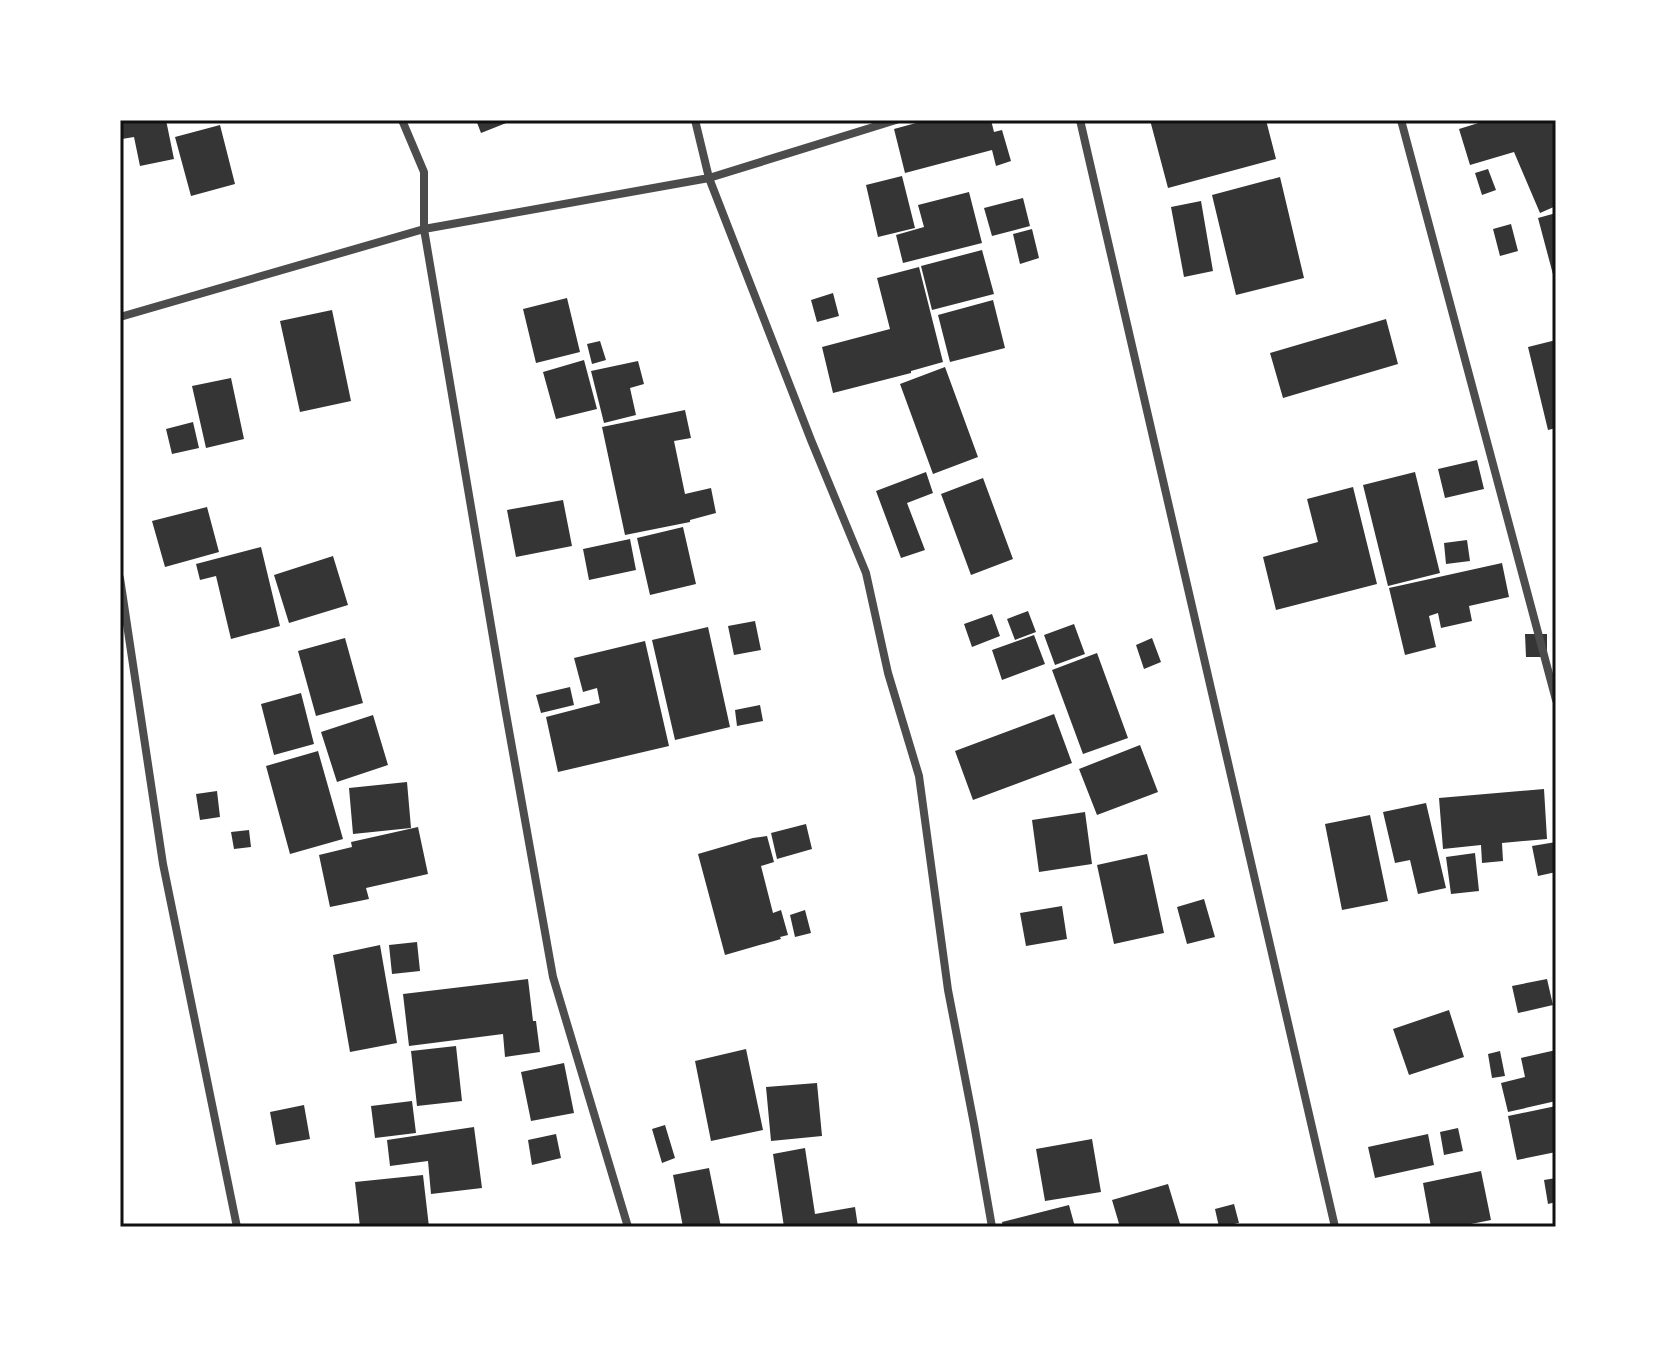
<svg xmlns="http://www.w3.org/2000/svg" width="1676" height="1347" font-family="Mulish,sans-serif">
<rect width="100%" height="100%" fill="#fff"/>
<!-- building -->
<path fill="#353535" d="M 120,120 L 166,120 L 174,159 L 140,166 L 134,137 L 122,139 Z
M 476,120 L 514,120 L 481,133 Z
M 927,120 L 991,120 L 994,132 L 1002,130 L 1011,161 L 996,166 L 992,150 L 905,173 L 894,129 Z
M 1150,120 L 1266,120 L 1276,159 L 1168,188 Z
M 1488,120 L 1556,120 L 1556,206 L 1540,213 L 1514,152 L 1470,165 L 1459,129 Z
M 220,125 L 235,184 L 191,196 L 175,137 Z
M 1488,169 L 1496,190 L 1482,195 L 1475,173 Z
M 902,176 L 915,228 L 878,237 L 866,185 Z
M 1280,177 L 1304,278 L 1236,295 L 1212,195 Z
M 969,192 L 982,243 L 903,263 L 896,235 L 924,227 L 918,205 Z
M 1023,198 L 1030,226 L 992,236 L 984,208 Z
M 1201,201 L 1213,271 L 1184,277 L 1171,207 Z
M 1556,213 L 1556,282 L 1555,282 L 1538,218 Z
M 1511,224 L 1518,251 L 1500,256 L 1493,229 Z
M 1032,229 L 1039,258 L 1020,264 L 1013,234 Z
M 982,250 L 994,294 L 932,310 L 921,266 Z
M 919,267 L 943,362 L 911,371 L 911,373 L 833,393 L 822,347 L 890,329 L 877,278 Z
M 833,293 L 839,316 L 817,322 L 811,300 Z
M 567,298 L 580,352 L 536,363 L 523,309 Z
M 993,300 L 1005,348 L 950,362 L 938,315 Z
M 332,310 L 351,401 L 300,412 L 280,321 Z
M 1386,319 L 1398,364 L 1283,398 L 1270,353 Z
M 1556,340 L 1556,428 L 1548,430 L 1528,347 Z
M 600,341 L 606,360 L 592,364 L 587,344 Z
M 584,360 L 597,409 L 556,419 L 543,372 Z
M 638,361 L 644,384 L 630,388 L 636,415 L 604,423 L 591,371 Z
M 945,367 L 978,457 L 933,474 L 900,384 Z
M 231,378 L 244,439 L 206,448 L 192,386 Z
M 685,410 L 691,438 L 674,441 L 685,494 L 711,488 L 716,513 L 690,520 L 690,522 L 625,535 L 602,427 Z
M 193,422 L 199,448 L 172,454 L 166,429 Z
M 1477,460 L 1484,489 L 1445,498 L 1438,469 Z
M 926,472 L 933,493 L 907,503 L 925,550 L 901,558 L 876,491 Z
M 1415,472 L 1440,573 L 1388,586 L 1363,485 Z
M 983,478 L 1013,559 L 971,575 L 941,494 Z
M 1353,487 L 1377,584 L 1276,610 L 1263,557 L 1318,542 L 1307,499 Z
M 563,500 L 572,546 L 516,557 L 507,510 Z
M 207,507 L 219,552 L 165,567 L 152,521 Z
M 683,527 L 696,584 L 650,595 L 637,538 Z
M 630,539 L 636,570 L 589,580 L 583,549 Z
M 1467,540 L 1470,561 L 1446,564 L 1444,543 Z
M 261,547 L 280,626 L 231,639 L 216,576 L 200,580 L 196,564 Z
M 333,556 L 348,605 L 289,623 L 274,575 Z
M 1502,563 L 1509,597 L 1469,606 L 1472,621 L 1441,628 L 1438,613 L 1429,616 L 1436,647 L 1405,655 L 1389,588 Z
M 1028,611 L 1036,632 L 1015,640 L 1007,619 Z
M 992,614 L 1000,636 L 972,647 L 964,624 Z
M 755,621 L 761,650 L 734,655 L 728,626 Z
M 1074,624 L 1085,654 L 1055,665 L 1044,635 Z
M 708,627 L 730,727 L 675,740 L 652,640 Z
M 1525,634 L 1547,634 L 1547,657 L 1526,657 Z
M 1034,635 L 1045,664 L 1002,680 L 992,650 Z
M 345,638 L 363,703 L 316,716 L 298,651 Z
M 1152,638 L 1161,662 L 1144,669 L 1136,645 Z
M 645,641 L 669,746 L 558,772 L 546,717 L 600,703 L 597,688 L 583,692 L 574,658 Z
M 1097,653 L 1128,738 L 1083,754 L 1052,670 Z
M 570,687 L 574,705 L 541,713 L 536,695 Z
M 301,693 L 314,744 L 274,755 L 261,704 Z
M 760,705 L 763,721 L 737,726 L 735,710 Z
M 1054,714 L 1072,763 L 973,800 L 955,751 Z
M 373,715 L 388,765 L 337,782 L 321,732 Z
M 1140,745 L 1158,792 L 1097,815 L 1079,769 Z
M 318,751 L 343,839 L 290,854 L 266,766 Z
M 407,782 L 411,828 L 353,834 L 349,788 Z
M 1544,789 L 1547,839 L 1502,843 L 1503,861 L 1482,863 L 1481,845 L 1443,849 L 1439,798 Z
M 217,791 L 220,817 L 200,820 L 196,794 Z
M 1426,803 L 1446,888 L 1418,894 L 1410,860 L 1395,863 L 1383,812 Z
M 1085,812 L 1092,864 L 1039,872 L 1032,820 Z
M 1370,815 L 1388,901 L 1342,910 L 1325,824 Z
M 806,824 L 812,849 L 777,859 L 771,833 Z
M 418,827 L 428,874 L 366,888 L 369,899 L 330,907 L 319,855 L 352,847 L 351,842 Z
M 249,830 L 251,847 L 234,849 L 231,832 Z
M 767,836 L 774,862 L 761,866 L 773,913 L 781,910 L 788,935 L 780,937 L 781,939 L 725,955 L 698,854 L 753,838 Z
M 1556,842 L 1556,872 L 1538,876 L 1532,846 Z
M 1475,853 L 1479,891 L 1451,894 L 1446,857 Z
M 1147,854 L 1164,933 L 1114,944 L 1097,865 Z
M 1204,899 L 1215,937 L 1187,944 L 1177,907 Z
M 1062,906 L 1067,939 L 1026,946 L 1020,913 Z
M 805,910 L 811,933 L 795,937 L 790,915 Z
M 417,942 L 420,971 L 392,974 L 389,945 Z
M 380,945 L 397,1043 L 350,1052 L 333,955 Z
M 528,979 L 533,1021 L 536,1021 L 540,1052 L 505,1057 L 503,1034 L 409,1046 L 403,994 Z
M 1547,979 L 1553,1005 L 1518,1013 L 1512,986 Z
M 1449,1010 L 1464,1057 L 1409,1075 L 1393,1029 Z
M 456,1046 L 462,1101 L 417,1106 L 411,1051 Z
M 746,1049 L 763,1130 L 711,1141 L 695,1061 Z
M 1556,1050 L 1556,1101 L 1508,1112 L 1501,1083 L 1525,1077 L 1521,1058 Z
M 1500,1051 L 1505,1076 L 1492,1078 L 1488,1054 Z
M 564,1063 L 574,1113 L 531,1121 L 521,1072 Z
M 817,1083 L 822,1136 L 771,1141 L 766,1087 Z
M 412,1101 L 416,1133 L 375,1138 L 371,1106 Z
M 304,1105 L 310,1139 L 276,1145 L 270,1112 Z
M 1556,1106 L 1556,1152 L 1517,1160 L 1508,1116 Z
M 665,1125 L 675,1158 L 662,1163 L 652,1129 Z
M 474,1127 L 482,1188 L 431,1194 L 428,1161 L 390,1166 L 387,1140 Z
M 1458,1128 L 1463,1151 L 1444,1155 L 1440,1132 Z
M 556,1134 L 561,1158 L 532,1165 L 528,1140 Z
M 1428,1134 L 1434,1165 L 1375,1178 L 1368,1147 Z
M 1092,1139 L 1101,1192 L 1045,1201 L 1036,1149 Z
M 805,1148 L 815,1214 L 855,1207 L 858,1227 L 784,1227 L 773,1154 Z
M 709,1168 L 721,1227 L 683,1227 L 673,1175 Z
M 1481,1171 L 1491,1220 L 1456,1227 L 1431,1227 L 1423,1183 Z
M 423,1175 L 429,1227 L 360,1227 L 355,1182 Z
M 1556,1178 L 1556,1202 L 1548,1204 L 1544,1180 Z
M 1168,1184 L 1181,1227 L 1120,1227 L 1112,1200 Z
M 1234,1204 L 1239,1223 L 1219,1227 L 1215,1209 Z
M 1069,1205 L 1075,1227 L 1003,1227 L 1002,1222 Z"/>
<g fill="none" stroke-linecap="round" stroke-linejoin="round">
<!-- minor -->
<path stroke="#4c4c4c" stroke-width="8" d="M 402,120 L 424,172 L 424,229 L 505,708 L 553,977 L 628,1227
M 695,120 L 709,178 L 811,440 L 866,573 L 888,673 L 919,776 L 948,990 L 974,1124 L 992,1227
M 1080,120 L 1335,1227
M 1401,120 L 1556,700
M 120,317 L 424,229 L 709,178 L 896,120
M 120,578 L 163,864 L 237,1227"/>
</g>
<!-- border -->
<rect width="1676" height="1347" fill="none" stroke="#ffffff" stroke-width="244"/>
<rect x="122" y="122" width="1432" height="1103" fill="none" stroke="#111" stroke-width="3"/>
</svg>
